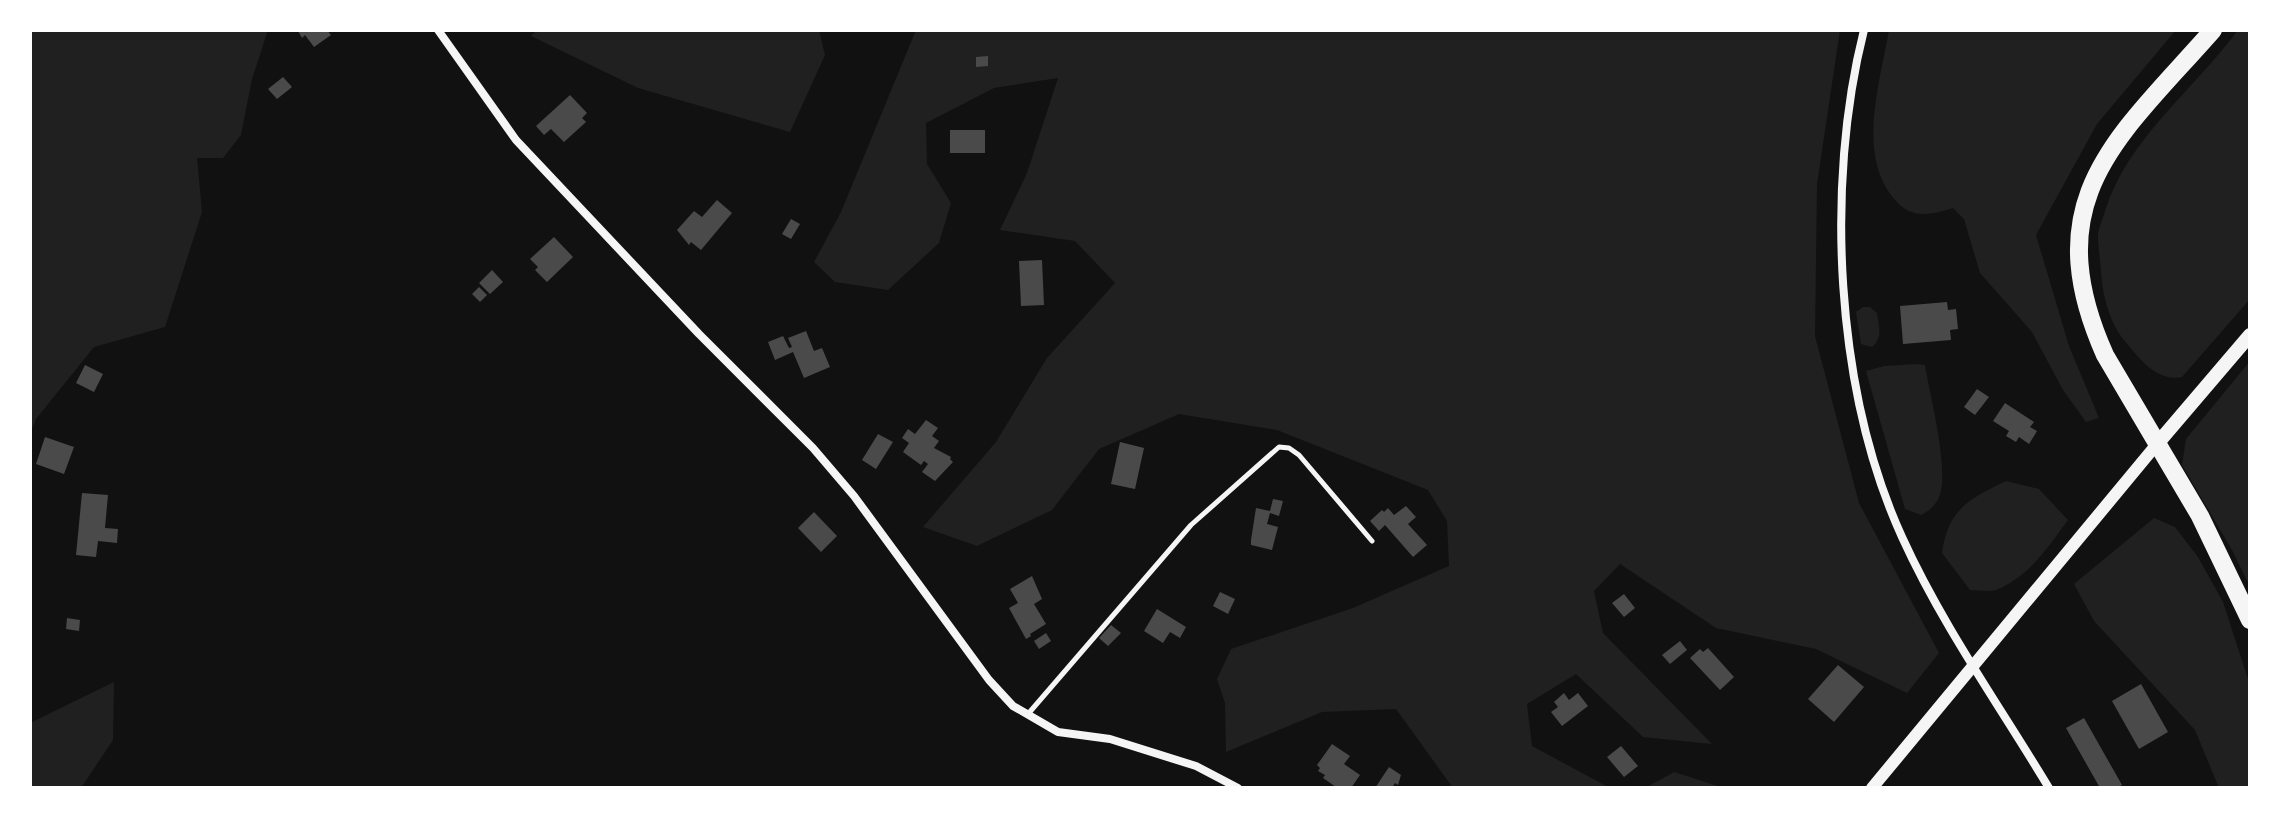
<svg xmlns="http://www.w3.org/2000/svg" width="2280" height="818" font-family="'Titillium Web',sans-serif">
<rect width="100%" height="100%" fill="#111"/>
<!-- green -->
<path fill="#202020" d="M 30,30 L 268,30 L 252,79 L 241,135 L 223,158 L 197,158 L 202,212 L 165,327 L 94,347 L 36,419 L 30,434 Z
M 537,30 L 819,30 L 825,55 L 790,132 L 638,88 L 531,36 Z
M 916,30 L 1840,30 L 1817,184 L 1815,336 L 1859,503 L 1939,653 L 1907,693 L 1816,649 L 1716,628 L 1620,564 L 1594,591 L 1603,633 L 1712,744 L 1643,737 L 1576,674 L 1527,704 L 1532,746 L 1610,788 L 1453,788 L 1396,709 L 1322,712 L 1226,752 L 1225,703 L 1217,679 L 1231,649 L 1353,608 L 1449,566 L 1447,521 L 1428,490 L 1277,430 L 1179,414 L 1099,449 L 1052,510 L 977,546 L 923,527 L 996,442 L 1047,358 L 1115,283 L 1075,241 L 1000,230 L 1027,173 L 1058,78 L 994,88 L 926,123 L 927,164 L 951,203 L 939,243 L 888,290 L 835,282 L 814,262 L 841,212 Z
M 1889,30 L 2176,30 L 2097,124 L 2036,235 L 2069,346 L 2099,418 L 2086,422 L 2063,390 L 2032,332 L 1980,273 L 1964,219 L 1953,208 C 1932,215 1912,219 1897,202 C 1855,158 1880,83 1889,30 Z
M 2238,30 L 2250,30 L 2250,299 L 2182,377 C 2156,382 2139,358 2124,340 C 2109,322 2102,293 2101,271 C 2100,259 2098,246 2098,234 C 2099,227 2103,218 2105,211 C 2128,138 2194,90 2238,30 Z
M 1863,307 L 1870,307 L 1877,313 C 1879,327 1883,338 1872,347 L 1861,344 L 1856,312 Z
M 2250,361 L 2250,587 L 2232,550 L 2182,465 L 2186,439 Z
M 1916,364 L 1925,365 C 1930,397 1950,470 1939,497 C 1936,505 1929,511 1921,515 L 1905,509 L 1866,371 L 1884,366 Z
M 2006,481 L 2039,489 L 2068,520 C 2049,546 2028,578 1996,590 C 1988,592 1978,590 1970,590 L 1942,553 C 1948,509 1969,499 2006,481 Z
M 2154,518 L 2175,527 L 2198,557 L 2223,602 L 2250,685 L 2250,788 L 2219,788 L 2195,730 L 2094,621 L 2074,584 Z
M 114,682 L 113,740 L 81,788 L 30,788 L 30,723 Z
M 1674,772 L 1724,788 L 1645,788 Z"/>
<!-- building -->
<path fill="#4a4a4a" d="M 300,30 L 327,30 L 331,35 L 314,47 L 305,35 L 302,38 L 298,31 Z
M 988,56 L 988,66 L 976,67 L 976,57 Z
M 283,77 L 292,87 L 277,99 L 268,89 Z
M 570,95 L 587,113 L 582,118 L 586,122 L 564,142 L 551,129 L 544,135 L 536,126 Z
M 950,130 L 985,130 L 985,153 L 950,153 Z
M 717,200 L 732,213 L 701,250 L 691,242 L 689,245 L 677,230 L 694,211 L 702,217 Z
M 791,219 L 800,224 L 791,239 L 782,234 Z
M 554,237 L 573,257 L 547,282 L 535,270 L 538,267 L 530,259 Z
M 1042,260 L 1044,305 L 1021,306 L 1019,261 Z
M 492,270 L 503,282 L 490,294 L 479,283 Z
M 479,287 L 487,295 L 480,302 L 472,294 Z
M 1947,302 L 1948,310 L 1956,309 L 1958,329 L 1950,330 L 1951,340 L 1903,344 L 1900,306 Z
M 806,331 L 814,351 L 822,348 L 830,367 L 804,378 L 793,352 L 775,360 L 768,342 L 783,336 L 789,348 L 792,347 L 788,338 Z
M 85,365 L 103,374 L 94,392 L 76,383 Z
M 1977,389 L 1989,397 L 1975,415 L 1964,407 Z
M 2005,403 L 2034,422 L 2030,427 L 2037,431 L 2029,444 L 2019,437 L 2016,442 L 2006,436 L 2009,431 L 1993,421 Z
M 926,420 L 938,428 L 932,436 L 939,441 L 934,448 L 951,457 L 950,459 L 953,462 L 935,481 L 922,472 L 928,464 L 924,461 L 921,465 L 903,452 L 909,443 L 902,438 L 908,429 L 915,434 Z
M 878,434 L 893,442 L 876,469 L 862,460 Z
M 45,437 L 74,447 L 64,474 L 36,464 Z
M 1120,442 L 1144,448 L 1135,489 L 1111,484 Z
M 82,493 L 108,495 L 105,528 L 118,529 L 117,543 L 98,541 L 96,557 L 76,555 Z
M 1273,499 L 1283,501 L 1279,516 L 1270,513 L 1267,524 L 1278,527 L 1272,550 L 1251,545 L 1251,540 L 1256,508 L 1270,511 Z
M 1406,506 L 1416,517 L 1408,524 L 1427,545 L 1413,557 L 1385,525 L 1379,531 L 1370,521 L 1382,510 L 1384,512 L 1388,508 L 1394,515 Z
M 814,512 L 837,536 L 821,552 L 798,528 Z
M 1032,576 L 1042,599 L 1034,604 L 1046,624 L 1030,634 L 1031,636 L 1026,639 L 1009,608 L 1018,603 L 1010,589 Z
M 1220,592 L 1235,599 L 1228,614 L 1213,606 Z
M 1624,594 L 1635,608 L 1624,617 L 1612,603 Z
M 1157,609 L 1186,627 L 1180,638 L 1170,632 L 1163,643 L 1144,631 Z
M 67,618 L 80,620 L 79,631 L 66,629 Z
M 1111,625 L 1121,633 L 1108,646 L 1099,638 Z
M 1046,633 L 1051,641 L 1039,649 L 1034,641 Z
M 1680,641 L 1687,650 L 1670,664 L 1662,655 Z
M 1708,648 L 1734,677 L 1720,690 L 1690,658 L 1700,649 L 1703,652 Z
M 1838,665 L 1864,687 L 1834,722 L 1808,699 Z
M 2141,684 L 2168,732 L 2139,749 L 2112,701 Z
M 1564,693 L 1569,700 L 1578,693 L 1588,706 L 1562,726 L 1551,712 L 1558,707 L 1554,702 Z
M 2084,718 L 2122,785 L 2117,788 L 2100,788 L 2066,728 Z
M 1332,744 L 1350,756 L 1344,764 L 1360,775 L 1351,788 L 1336,787 L 1323,778 L 1325,775 L 1318,771 L 1320,768 L 1317,765 Z
M 1621,746 L 1638,766 L 1624,777 L 1607,757 Z
M 1389,767 L 1401,775 L 1398,785 L 1395,783 L 1392,788 L 1375,788 Z"/>
<g fill="none" stroke-linecap="round" stroke-linejoin="round">
<!-- service -->
<path stroke="#f5f5f5" stroke-width="5" d="M 1028,714 L 1191,525 L 1279,447 L 1289,448 L 1299,455 L 1372,541"/>
<!-- minor -->
<path stroke="#f5f5f5" stroke-width="8" d="M 438,30 L 516,140 L 699,334 L 813,448 L 854,496 L 989,680 L 1013,706 L 1058,732 L 1110,739 L 1196,766 L 1238,788
M 1864,30 C 1825,184 1835,390 1902,537 C 1942,625 1999,705 2049,788"/>
<!-- tertiary -->
<path stroke="#f5f5f5" stroke-width="12" d="M 1872,788 L 2157,444"/>
<!-- secondary -->
<path stroke="#f5f5f5" stroke-width="14" d="M 2157,444 L 2250,335"/>
<!-- motorway -->
<path stroke="#f5f5f5" stroke-width="18" d="M 2213,30 C 2118,138 2035,198 2105,355 L 2200,516 L 2250,620"/>
</g>
<!-- border -->
<rect width="2280" height="818" fill="none" stroke="#ffffff" stroke-width="64"/>
</svg>
